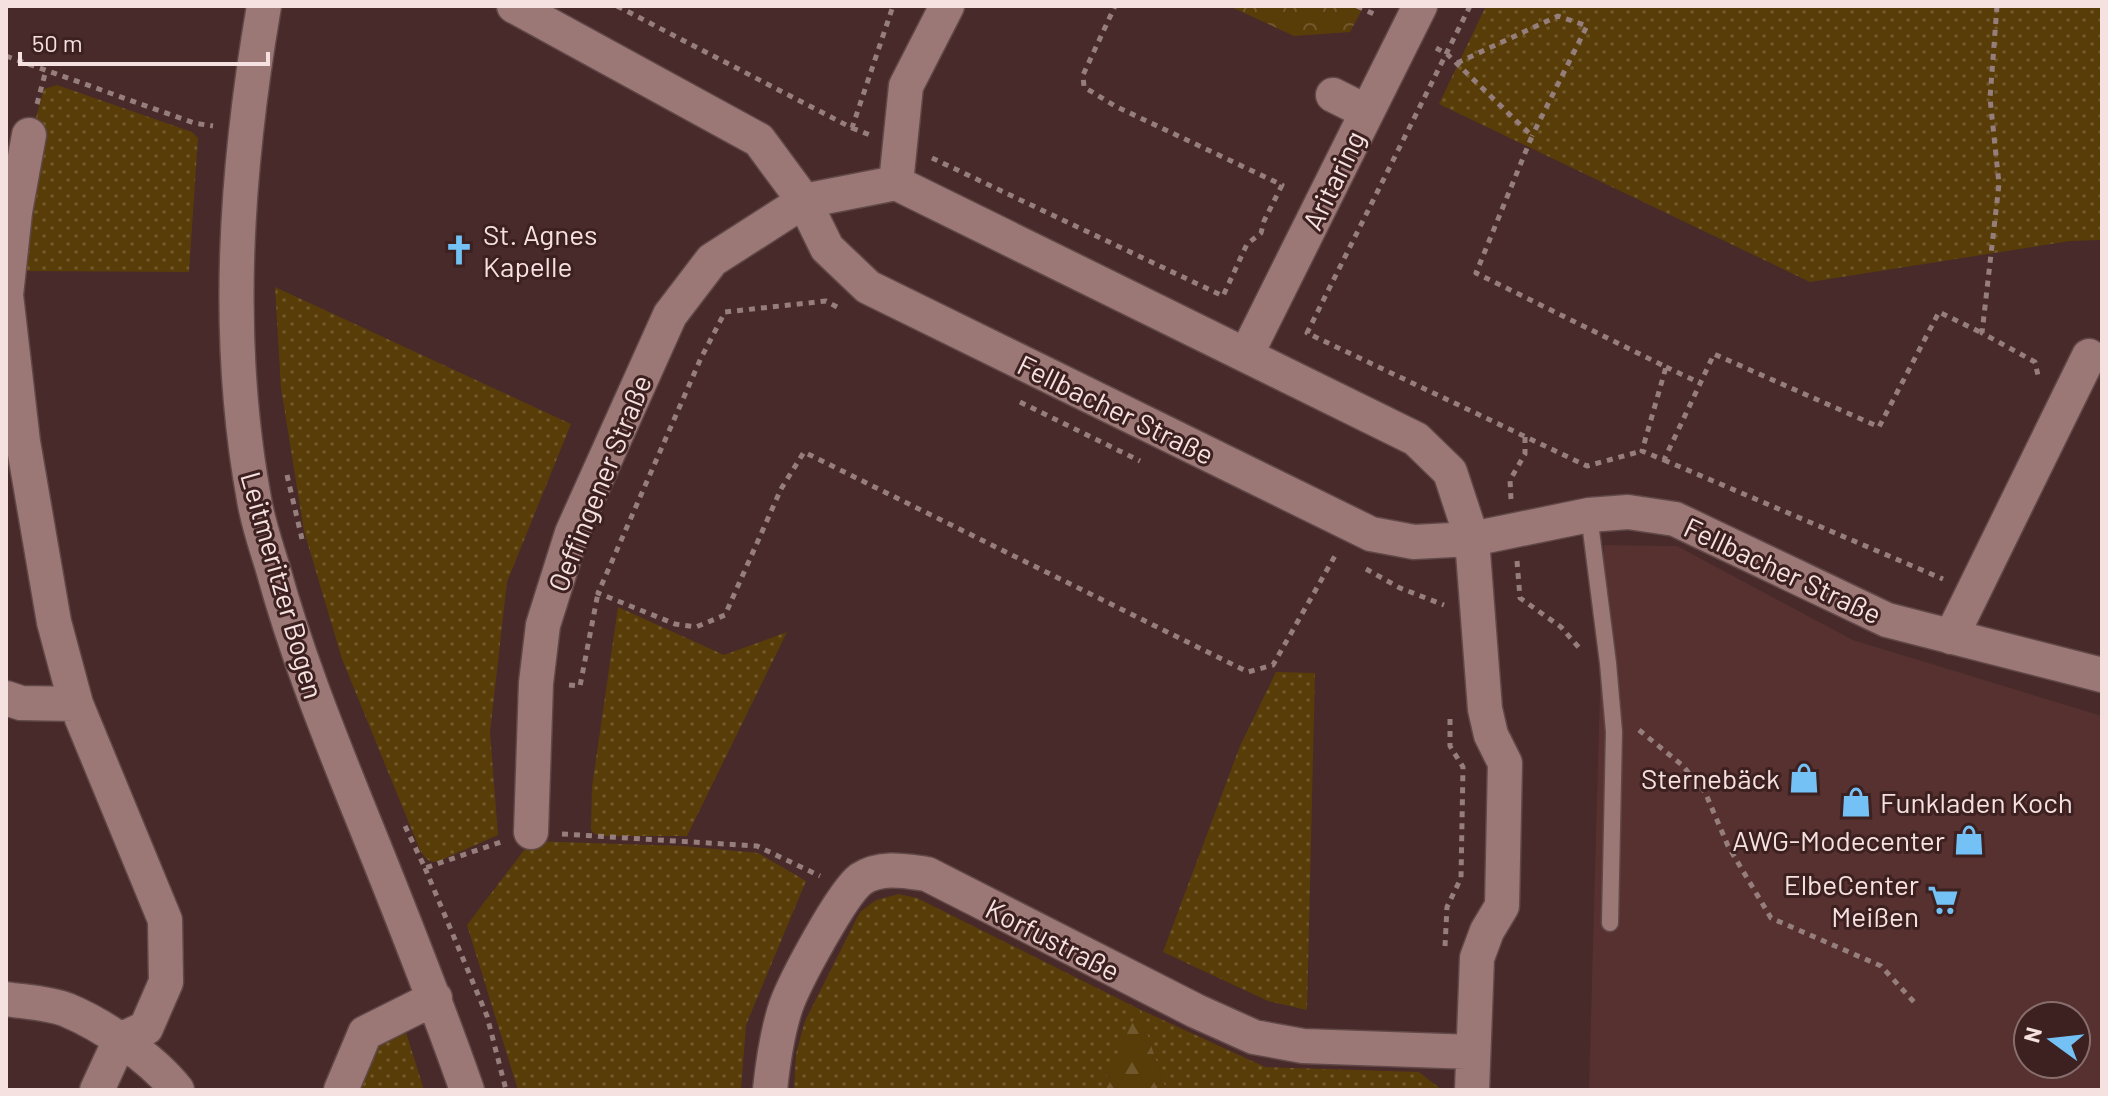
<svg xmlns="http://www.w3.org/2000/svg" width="2108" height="1096" font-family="Barlow,sans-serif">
<defs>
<pattern id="grass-dots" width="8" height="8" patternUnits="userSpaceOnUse" patternTransform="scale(2)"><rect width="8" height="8" fill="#583d09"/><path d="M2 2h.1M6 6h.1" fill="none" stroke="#71592d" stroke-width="1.8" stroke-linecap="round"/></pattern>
<pattern id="forest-firs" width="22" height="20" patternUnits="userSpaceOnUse" patternTransform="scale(2)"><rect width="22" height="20" fill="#583d09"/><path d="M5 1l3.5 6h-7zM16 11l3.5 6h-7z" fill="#71592d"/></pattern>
<pattern id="park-crowns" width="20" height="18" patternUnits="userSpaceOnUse" patternTransform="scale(2)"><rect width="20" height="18" fill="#583d09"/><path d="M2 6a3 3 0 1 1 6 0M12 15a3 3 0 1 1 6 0" fill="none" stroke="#71592d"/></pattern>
</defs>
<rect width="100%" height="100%" fill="#472a29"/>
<!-- built -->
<path fill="#563130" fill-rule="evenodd" d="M 1604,545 L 1677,546 L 1853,640 L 2102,716 L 2102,1090 L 1589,1090 ZM 2028,1016 L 2076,1016 L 2076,1064 L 2028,1064 Z"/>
<!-- grass -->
<path fill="url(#grass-dots)" d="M 1486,6 L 2102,6 L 2102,240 L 2070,241 L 1810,282 L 1439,104 Z
M 57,85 L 192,132 L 198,138 L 189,272 L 25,271 L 32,132 L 44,89 Z
M 275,287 L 571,424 L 507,582 L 490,732 L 498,835 L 439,861 C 429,864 425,858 420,850 L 342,659 L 304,531 L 281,388 Z
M 618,607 L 724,655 L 787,632 L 687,836 L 606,836 L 595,834 L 591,830 L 592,787 Z
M 1276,672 L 1315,673 L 1307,1010 L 1268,1001 L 1163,952 L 1240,746 Z
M 531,841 L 682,846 L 758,853 L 806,881 L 746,1025 L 741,1090 L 518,1090 L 467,925 Z
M 899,894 L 917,898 L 1139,1009 L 1265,1067 L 1419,1072 L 1442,1090 L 1166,1090 L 1139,1010 L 1100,1090 L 794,1090 L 796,1054 L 805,1021 L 860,912 L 876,900 Z
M 405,1029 L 424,1090 L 361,1090 L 373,1050 Z"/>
<!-- forest -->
<path fill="url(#forest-firs)" d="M 1139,1009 L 1166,1090 L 1100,1090 Z"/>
<!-- park -->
<path fill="url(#park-crowns)" d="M 1229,6 L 1364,6 L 1350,32 L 1294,36 Z"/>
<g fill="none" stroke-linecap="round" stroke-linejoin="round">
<!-- service casing -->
<g stroke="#614848" stroke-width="19">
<path id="service" d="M 1589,515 L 1608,663 L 1614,732 L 1610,923"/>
</g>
<!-- minor casing -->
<g stroke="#614848" stroke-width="37">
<path id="minor" d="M 264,6 C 236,168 224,336 254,499 C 258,523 266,546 273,569 C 295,649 325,725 356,802 C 395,898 433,993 467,1090
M 514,6 L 759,140 L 804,201 L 896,183 L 1416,439 L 1450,472 L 1472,539 L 1589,515 L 1628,512 L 1675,519 L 1887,620 L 2102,675
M 1333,95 L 1367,112
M 29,135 L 15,212 L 6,295 L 23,442 L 54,622 L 76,704 L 165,920 L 166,982 L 146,1028 L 120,1040 L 97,1090
M 896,183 L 906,86 L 947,6
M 1246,355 L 1420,6
M 1951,637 L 2089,356
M 6,698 L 21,703 L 76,704
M 531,832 L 536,683 L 543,625 L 572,533 L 670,315 L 712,260 L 804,201 L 827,248 L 868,287 L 1371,534 L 1414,542 L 1472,539 L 1485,709 L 1491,735 L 1505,763 L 1502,906 L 1487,931 L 1477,958 L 1472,1090
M 6,999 C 25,1002 49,1003 67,1010 C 103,1025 153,1059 177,1090
M 341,1090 L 365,1033 L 435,998
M 770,1090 C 773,1061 777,1033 786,1006 C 795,981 842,893 861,879 C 881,866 905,871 927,874 L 1196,1011 L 1254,1037 L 1303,1046 L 1473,1052"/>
</g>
<!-- path -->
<path stroke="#967e7d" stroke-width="5" stroke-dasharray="6 6" stroke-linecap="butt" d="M 617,6 L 852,128 L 893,6
M 1357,6 L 1378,16
M 1470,6 L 1307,333 L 1587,466 L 1642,451
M 1997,6 L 1990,98 L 1999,184 L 1982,333 L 2035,362 L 2039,380
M 1436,48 L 1447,54 L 1532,136 L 1476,273 L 1666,367 L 1642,451 L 1664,460 L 1714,354 L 1879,427 L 1939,312 L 1982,333
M 6,56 L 194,123 L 213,126
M 1457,63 L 1558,16 L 1587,26 L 1532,136
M 37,104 L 46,70
M 852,128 L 870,135
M 932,158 L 1223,296 L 1247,244 L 1261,233 L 1264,221 L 1282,185 L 1115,106 L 1084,87 L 1083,75 L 1115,6
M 837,307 L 826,301 L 725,312 L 701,358 L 598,593 L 675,624 L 696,627 L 725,615 L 781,489 L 804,452 L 1248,672 L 1273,665 L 1336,554
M 1666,367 L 1700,383
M 1020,402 L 1140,461
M 1664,460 L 1943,579
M 287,475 L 302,539
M 1511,499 L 1510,480 L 1525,454 L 1525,437
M 1517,561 L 1520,598 L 1561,627 L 1581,650
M 1366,569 L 1400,588 L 1444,605
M 569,685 L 580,686 L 598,593
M 1639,730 L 1682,765 L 1705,792 L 1728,846 L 1771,918 L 1881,966 L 1914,1002
M 405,826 L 425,868 L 501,842
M 562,834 L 757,846 L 820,876
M 425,868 L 487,1016 L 506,1090
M 1445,946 L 1447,907 L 1461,878 L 1463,767 L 1450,746 L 1450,719"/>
<!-- service -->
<use href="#service" stroke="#9b7876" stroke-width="16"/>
<!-- minor -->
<use href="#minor" stroke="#9b7876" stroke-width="34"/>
</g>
<!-- icons -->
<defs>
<g id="church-bare" transform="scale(2.4)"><path d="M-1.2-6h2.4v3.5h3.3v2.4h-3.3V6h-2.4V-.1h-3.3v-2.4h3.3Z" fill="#73c1f5" stroke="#3d2020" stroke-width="2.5" paint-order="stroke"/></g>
<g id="shop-bare" transform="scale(2.4)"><path d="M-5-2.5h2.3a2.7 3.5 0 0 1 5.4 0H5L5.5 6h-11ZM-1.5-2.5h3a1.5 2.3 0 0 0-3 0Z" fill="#73c1f5" stroke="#3d2020" stroke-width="2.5" paint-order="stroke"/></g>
<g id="supermarket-bare" transform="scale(2.4)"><path d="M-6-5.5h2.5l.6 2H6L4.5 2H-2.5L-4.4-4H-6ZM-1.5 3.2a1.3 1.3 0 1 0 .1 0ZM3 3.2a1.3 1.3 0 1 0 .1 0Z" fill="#73c1f5" stroke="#3d2020" stroke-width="2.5" paint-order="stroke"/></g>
</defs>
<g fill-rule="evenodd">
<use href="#church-bare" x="459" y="250"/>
<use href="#shop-bare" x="1804" y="778"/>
<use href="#shop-bare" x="1856" y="802"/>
<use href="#shop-bare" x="1969" y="840"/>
<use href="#supermarket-bare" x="1943" y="900"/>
</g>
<g text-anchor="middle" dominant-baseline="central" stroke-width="6" stroke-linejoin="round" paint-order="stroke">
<!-- street labels -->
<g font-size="28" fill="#f5e2e0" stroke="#3d2020">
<text transform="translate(1333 180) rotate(-64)">Aritaring</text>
<text transform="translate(1116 409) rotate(26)">Fellbacher Straße</text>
<text transform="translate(599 483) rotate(-68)">Oeffingener Straße</text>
<text transform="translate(1783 570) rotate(25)">Fellbacher Straße</text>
<text transform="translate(283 585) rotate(74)">Leitmeritzer Bogen</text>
<text transform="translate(1053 939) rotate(27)">Korfustraße</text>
</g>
<!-- poi labels -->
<g font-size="28" fill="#f5e2e0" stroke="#3d2020" text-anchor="end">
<text x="483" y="234" text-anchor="start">St. Agnes<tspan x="483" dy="32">Kapelle</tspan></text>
<text x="1780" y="778">Sternebäck</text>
<text x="1880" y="802" text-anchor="start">Funkladen Koch</text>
<text x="1945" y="840">AWG-Modecenter</text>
<text x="1919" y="884">ElbeCenter<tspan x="1919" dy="32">Meißen</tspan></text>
</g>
</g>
<!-- border -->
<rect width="2108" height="1096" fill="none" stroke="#f5e2e0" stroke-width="16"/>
<!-- north arrow -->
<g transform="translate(2052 1040) rotate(285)"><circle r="38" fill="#3d2020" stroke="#876e6d" stroke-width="2"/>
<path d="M0-6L14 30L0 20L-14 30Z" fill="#73c1f5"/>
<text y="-12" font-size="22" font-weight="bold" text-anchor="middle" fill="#f5e2e0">N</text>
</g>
<!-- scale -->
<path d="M20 52v12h248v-12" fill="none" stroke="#f5e2e0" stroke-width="4"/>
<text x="32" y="52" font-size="24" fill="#f5e2e0" stroke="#3d2020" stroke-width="6" paint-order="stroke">50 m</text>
</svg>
